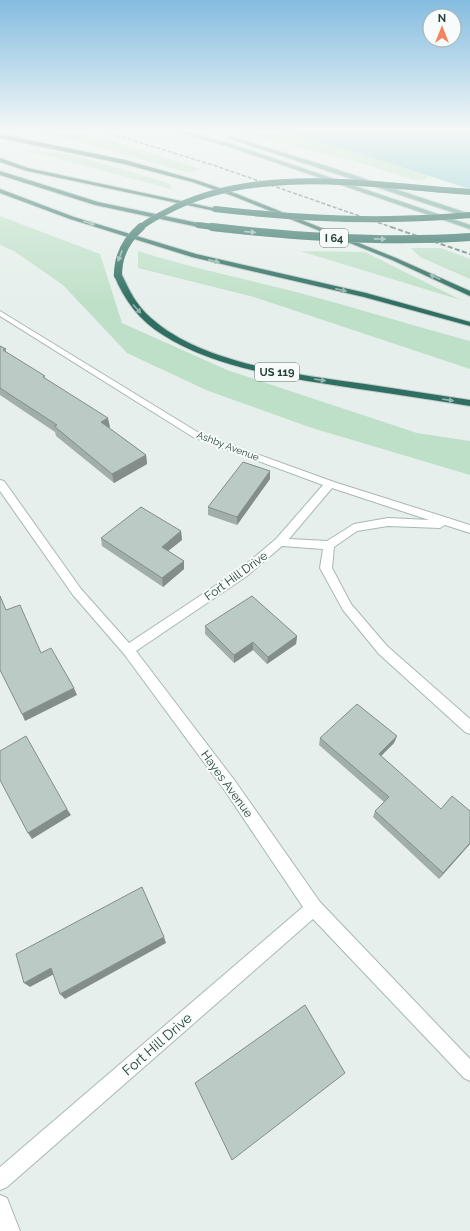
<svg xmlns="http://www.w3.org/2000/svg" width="470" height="1231" font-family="Raleway,sans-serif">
<rect width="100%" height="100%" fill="#e6efeb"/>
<!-- green -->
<path fill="#bfe0c8" d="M 29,130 L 68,130 L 117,142 L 200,169 L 189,173 L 78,141 Z
M 231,130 L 279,130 L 360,154 L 428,176 L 428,178 L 419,181 L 354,161 Z
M 25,150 L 74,155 L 165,182 L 171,185 L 171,189 Z
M 0,216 L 100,254 L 122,323 L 227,370 L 417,433 L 470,441 L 470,475 L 312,428 L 206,390 L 127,353 L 63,285 L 14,251 L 0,245 Z
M 411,248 L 441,248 L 470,259 L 470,279 L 420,257 Z
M 138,251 C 191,268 246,279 300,293 C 357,308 413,326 470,341 L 470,369 L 254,297 L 138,268 Z
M 300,251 L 365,252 L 461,300 Z"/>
<!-- water -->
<path fill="#8ec9d4" d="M 279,130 L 470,130 L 470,189 L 360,154 Z"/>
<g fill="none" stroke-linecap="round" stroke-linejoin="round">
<!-- street casing -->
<g stroke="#a8b8b2" stroke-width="2">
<path id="street" d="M 0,311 L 199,433 L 334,482 L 470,525 L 470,533 L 445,525 L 440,528 L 388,526 L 357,531 L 334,547 L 332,568 L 351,604 L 387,646 L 470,719 L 470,734 L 465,732 L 379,654 L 343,610 L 320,568 L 323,549 L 282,546 L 247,576 L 136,651 L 235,781 L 320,902 L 470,1059 L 470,1081 L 464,1078 L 313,919 L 7,1187 L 0,1190 L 0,1167 L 303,907 L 225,791 L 124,654 L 73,595 L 0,491 L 0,480 L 4,481 L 81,589 L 129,643 L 239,570 L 276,539 L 323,485 L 193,437 L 0,316 ZM 332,488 L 429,520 L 388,518 L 354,524 L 327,541 L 289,539 Z
M 0,1195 L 7,1198 L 20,1231 L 0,1231 Z"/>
</g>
<!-- primary casing -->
<g stroke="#c2cac8" stroke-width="2">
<path id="primary" d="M 171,130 L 181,130 L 234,145 L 470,225 L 470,229 L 230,147 Z
M 228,136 L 326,166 L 470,214 L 470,218 L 228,138 Z"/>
</g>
<!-- highway casing -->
<g stroke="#c2cac8" stroke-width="2">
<path id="highway" d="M 0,134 L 125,160 L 196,180 L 237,194 L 396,258 L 470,291 L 470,296 L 392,260 L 233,196 L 192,182 L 124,164 L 0,138 Z
M 0,158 L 28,168 L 218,209 L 215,211 L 27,171 L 0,162 Z
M 0,171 L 98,202 L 198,223 L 201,225 L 198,227 L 95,205 L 0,175 Z
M 0,189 L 74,217 L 196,254 L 366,293 L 470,322 L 470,326 L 364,297 L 192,257 L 70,219 L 0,193 Z
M 115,273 L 121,273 C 130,291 135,304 151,318 C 202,364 299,375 365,384 C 400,389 435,395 470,400 L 470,406 C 433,400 396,394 359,389 C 295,379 218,370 163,335 C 140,321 124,300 114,275 Z"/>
</g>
<!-- street -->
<use href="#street" fill="#fff" fill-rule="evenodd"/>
<!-- primary -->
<use href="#primary" fill="#6aa596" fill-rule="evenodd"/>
<!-- highway -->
<use href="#highway" fill="#2f6f62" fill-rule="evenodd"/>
<!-- rail-far1 -->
<path stroke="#5f7d75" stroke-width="1.5" stroke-dasharray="4 2" stroke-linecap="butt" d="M 99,130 L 213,165 L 394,228"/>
<!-- rail -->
<path stroke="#5f7d75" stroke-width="2" stroke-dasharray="5 2.5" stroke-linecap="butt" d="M 391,227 L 470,254"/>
<!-- highway-bridge-far1 casing -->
<g stroke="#c2cac8" stroke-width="6" stroke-linecap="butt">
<path id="highway-bridge-far1" d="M 215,209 C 300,219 384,223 470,215
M 198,225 L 221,228
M 140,228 C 148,221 157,217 166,212 C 256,163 372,186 470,192"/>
</g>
<!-- highway-bridge casing -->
<g stroke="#c2cac8" stroke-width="8" stroke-linecap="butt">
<path id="highway-bridge" d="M 212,227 C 298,237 384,243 470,237
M 118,275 C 118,255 126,240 141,227"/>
</g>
<!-- highway-bridge-far1 -->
<use href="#highway-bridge-far1" stroke="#2f6f62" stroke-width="6"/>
<!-- highway-bridge -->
<use href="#highway-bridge" stroke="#2f6f62" stroke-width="8"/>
</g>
<!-- wall -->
<path fill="#a1aea9" d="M 0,346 L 6,349 L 6,352 L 45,379 L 110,427 L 109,428 L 146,455 L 147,464 L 114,483 L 56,436 L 55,432 L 0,395 Z
M 270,479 L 237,525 L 208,515 L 208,507 Z
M 181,531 L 182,540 L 168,551 L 184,561 L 184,569 L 163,587 L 102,546 L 101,538 Z
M 205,626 L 297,636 L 296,644 L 267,664 L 253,650 L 234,663 L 205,634 Z
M 397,736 L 394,743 L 381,756 L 470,844 L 439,879 L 373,817 L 375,811 L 384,802 L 319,745 L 320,738 Z"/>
<!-- shaded-wall -->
<path fill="#838d89" d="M 108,418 L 110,427 L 103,431 L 101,422 Z
M 146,455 L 147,464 L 114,483 L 112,474 Z
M 270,471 L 270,479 L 237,525 L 237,517 Z
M 181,531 L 182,540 L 163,555 L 162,547 Z
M 184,561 L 184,569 L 163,587 L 162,578 Z
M 297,636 L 296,644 L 267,664 L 268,657 Z
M 253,642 L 253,650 L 234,663 L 234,655 Z
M 74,688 L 77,695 L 25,721 L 22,714 Z
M 397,736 L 394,743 L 376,761 L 379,754 Z
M 67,809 L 71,815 L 32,839 L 28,833 Z
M 470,843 L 470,844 L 439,879 L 443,873 Z
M 164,937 L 166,943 L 65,999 L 60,994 Z
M 51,968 L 56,973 L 30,987 L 24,983 Z"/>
<!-- building -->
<path fill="#bbcac4" stroke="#838d89" d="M 0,346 L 6,349 L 3,350 L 45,376 L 43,377 L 108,418 L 101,422 L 146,455 L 112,474 L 54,426 L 57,425 L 0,388 Z
M 243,462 L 270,471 L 237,517 L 208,507 Z
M 141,507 L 181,531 L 162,547 L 184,561 L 162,578 L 101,538 Z
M 0,596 L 6,610 L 20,605 L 41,653 L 51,648 L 74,688 L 22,714 L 0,670 Z
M 252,596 L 297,636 L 268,657 L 253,642 L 234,655 L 205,626 Z
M 357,704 L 397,736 L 379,754 L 441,809 L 452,796 L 470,811 L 470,843 L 443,873 L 375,811 L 389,797 L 320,738 Z
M 26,736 L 67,809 L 28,833 L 0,780 L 0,751 Z
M 142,887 L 164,937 L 60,994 L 51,968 L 24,983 L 16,954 Z
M 305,1005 L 345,1073 L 232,1160 L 195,1083 Z"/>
<!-- one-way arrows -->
<defs><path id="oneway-solid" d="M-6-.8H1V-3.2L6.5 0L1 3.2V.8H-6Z"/></defs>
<g fill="#93b5ae">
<use href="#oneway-solid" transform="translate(89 223) rotate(17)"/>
<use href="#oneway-solid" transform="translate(250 232) rotate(5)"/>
<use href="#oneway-solid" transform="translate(380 239) rotate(1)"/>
<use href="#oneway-solid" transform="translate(120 256) rotate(110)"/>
<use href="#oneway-solid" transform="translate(214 261) rotate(13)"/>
<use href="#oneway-solid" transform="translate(435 277) rotate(-155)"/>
<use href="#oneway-solid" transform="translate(341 290) rotate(13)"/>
<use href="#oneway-solid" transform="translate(137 309) rotate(48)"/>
<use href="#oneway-solid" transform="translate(320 380) rotate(9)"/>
<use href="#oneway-solid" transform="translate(448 400) rotate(9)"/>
</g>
<!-- sky -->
<linearGradient id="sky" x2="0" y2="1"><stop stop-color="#84bce0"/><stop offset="0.43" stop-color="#f4f8f6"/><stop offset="1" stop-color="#f4f8f6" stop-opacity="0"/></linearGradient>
<rect width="470" height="303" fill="url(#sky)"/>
<g text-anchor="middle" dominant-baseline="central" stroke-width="4" stroke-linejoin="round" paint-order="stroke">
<!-- far-street labels -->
<g font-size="10" fill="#24423a" stroke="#f7fbf9">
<text transform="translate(228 446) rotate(21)">Ashby Avenue</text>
</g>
<!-- shield labels -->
<g fill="#f7fbf9" stroke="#637a73" stroke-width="1">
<rect x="320" y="229" width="28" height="18" rx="3"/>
<rect x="255" y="363" width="44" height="18" rx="3"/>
</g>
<g font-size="11" font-weight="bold" fill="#24423a">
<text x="334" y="238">I 64</text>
<text x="277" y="372">US 119</text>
</g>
<!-- street labels -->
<g font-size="12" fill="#24423a" stroke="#f7fbf9">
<text transform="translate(236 576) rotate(-36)">Fort Hill Drive</text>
<text transform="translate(227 784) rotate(54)">Hayes Avenue</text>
</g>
<!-- near-street labels -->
<g font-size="14" fill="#24423a" stroke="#f7fbf9">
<text transform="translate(157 1044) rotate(-41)">Fort Hill Drive</text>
</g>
</g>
<!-- north arrow -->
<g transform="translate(442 28)"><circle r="19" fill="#f7fbf9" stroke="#a3b1ad"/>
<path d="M0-3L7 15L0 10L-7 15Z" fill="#f4845f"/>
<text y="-6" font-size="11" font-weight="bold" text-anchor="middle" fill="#24423a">N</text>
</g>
</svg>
